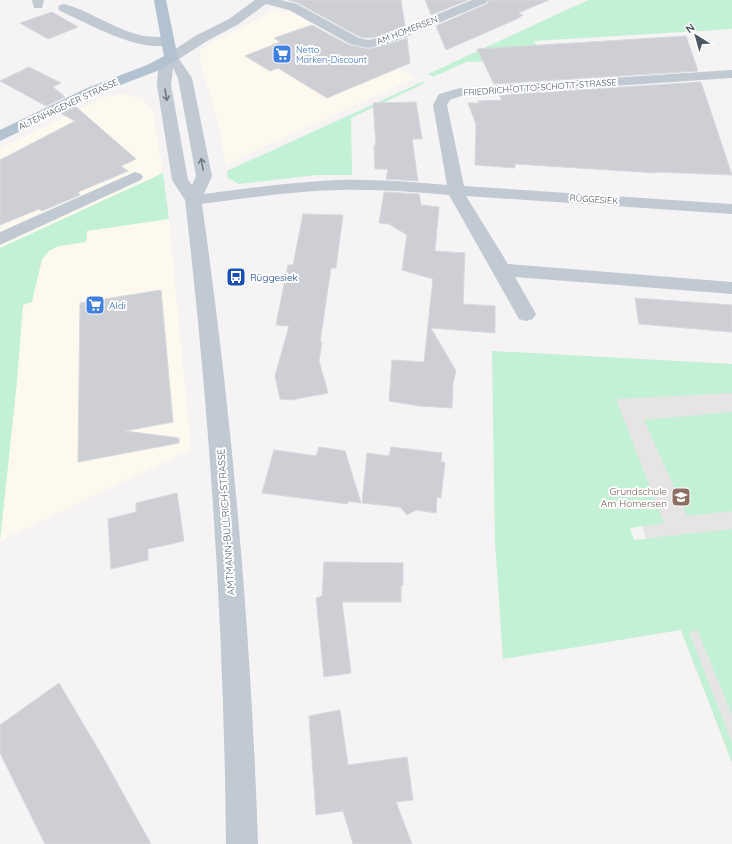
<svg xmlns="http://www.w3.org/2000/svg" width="732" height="844" font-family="Quicksand,sans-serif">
<rect width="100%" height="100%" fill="#f5f3f3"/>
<!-- commercial -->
<path fill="#fdf9ef" d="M 274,11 L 284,11 L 294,13 L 358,49 L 369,52 L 415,78 L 226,164 L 219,128 L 200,59 L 200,51 L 216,40 Z
M 124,94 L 142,98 L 153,110 L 163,173 L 0,248 L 0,149 L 104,97 Z
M 169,219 L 191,449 L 0,541 L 17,381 L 23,305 L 32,301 L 42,259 L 49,251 L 59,246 L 86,242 L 87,231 Z"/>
<!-- education -->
<path fill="#e6e4e5" d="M 577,356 L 732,364 L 732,763 L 681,630 Z"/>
<!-- green -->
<path fill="#c3f1d5" d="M 588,0 L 732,0 L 732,29 L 534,41 L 540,52 L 495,61 L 466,62 L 433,77 L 428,74 Z
M 422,82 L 425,83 L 351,118 L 352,175 L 317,175 L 239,184 L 228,178 L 227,171 Z
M 163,173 L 169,219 L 87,231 L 86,242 L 59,246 L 49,251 L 42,259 L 32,302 L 23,305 L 17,381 L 0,541 L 0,248 Z
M 492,351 L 732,364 L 732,393 L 616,399 L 664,523 L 630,528 L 634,540 L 732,529 L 732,714 L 697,630 L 689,632 L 732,743 L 732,762 L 681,630 L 503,659 L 495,542 Z
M 732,412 L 732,511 L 687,516 L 644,420 Z"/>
<!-- building -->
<path fill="#cdcfd5" stroke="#d7d9de" d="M 288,0 L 401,0 L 405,26 L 382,36 L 368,38 L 360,37 L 298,3 Z
M 425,0 L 468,0 L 431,15 Z
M 489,0 L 549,0 L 518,13 L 523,15 L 518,18 L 519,18 L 446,50 L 436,26 L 487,4 Z
M 52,12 L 78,27 L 48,39 L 20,23 Z
M 312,25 L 349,45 L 368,49 L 391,44 L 407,38 L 410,63 L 327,98 L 278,68 L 270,71 L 245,56 L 280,42 L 274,38 Z
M 686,36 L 698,71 L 494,84 L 477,49 Z
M 29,67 L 61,83 L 53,87 L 65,97 L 46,106 L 0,81 Z
M 701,82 L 732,175 L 656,172 L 657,173 L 515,164 L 515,168 L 475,165 L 476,124 L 468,103 L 479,103 L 478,101 L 502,100 L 499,95 Z
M 416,102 L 422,139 L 412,139 L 418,181 L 386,179 L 388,169 L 375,169 L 374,145 L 376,145 L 373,103 Z
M 75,106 L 136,159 L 121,166 L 128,171 L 78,192 L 80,195 L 42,211 L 39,209 L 0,225 L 0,160 L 75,121 L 60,113 Z
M 384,192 L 419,194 L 421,205 L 439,207 L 435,251 L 465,253 L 463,304 L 495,306 L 495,333 L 431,328 L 456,371 L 453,384 L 452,408 L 419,406 L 389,401 L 392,360 L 424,362 L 433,279 L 402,270 L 407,235 L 389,224 L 379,223 Z
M 303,214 L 343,215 L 336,268 L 331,268 L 320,342 L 322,342 L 319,361 L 328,393 L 291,400 L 280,399 L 275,376 L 289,326 L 276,325 L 288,265 L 293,265 Z
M 161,290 L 173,422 L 125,431 L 179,438 L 179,443 L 78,462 L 80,303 Z
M 635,298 L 732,305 L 732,332 L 639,324 Z
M 319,447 L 345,451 L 361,503 L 348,501 L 348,504 L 262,493 L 274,450 L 316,456 Z
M 391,447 L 442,453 L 441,462 L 445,462 L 441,498 L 437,497 L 436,513 L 416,510 L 407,515 L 400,507 L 362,503 L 367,453 L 389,456 Z
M 177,493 L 184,541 L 148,549 L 148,560 L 111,569 L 108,519 L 136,512 L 136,503 Z
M 324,562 L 403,563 L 403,585 L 401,586 L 401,602 L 342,602 L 351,673 L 324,677 L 316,598 L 322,596 Z
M 59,683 L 104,759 L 151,844 L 45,844 L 0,753 L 0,725 Z
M 340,710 L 348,765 L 407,757 L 413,800 L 396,802 L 412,844 L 353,844 L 343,811 L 316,815 L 309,716 Z"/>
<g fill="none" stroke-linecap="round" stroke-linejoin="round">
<!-- minor -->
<path fill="#c1cad2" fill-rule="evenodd" d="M 32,0 L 44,0 L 42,8 L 34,8 Z
M 255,0 L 280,0 L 297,4 L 359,38 L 368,40 L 382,37 L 472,0 L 488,0 L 486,3 L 391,43 L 368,48 L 350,44 L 289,10 L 266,4 L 237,25 L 207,41 L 179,59 L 192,78 L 212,176 L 204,194 C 249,188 293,182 338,180 C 374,179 411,182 447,185 L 433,105 L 439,94 L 460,88 L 732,70 L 732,78 L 461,96 L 450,100 L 447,105 L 464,186 L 732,204 L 732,214 L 466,196 L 508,264 L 732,282 L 732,294 L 515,277 L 536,314 L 533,319 L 526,321 L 519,319 L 449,195 C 413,192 376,189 339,190 C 293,191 248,198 202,204 C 232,416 251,630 258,844 L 226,844 C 224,629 210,414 185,200 L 172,180 L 157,85 L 158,71 L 166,55 L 197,35 L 229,19 ZM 173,68 L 178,78 L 196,176 L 192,185 L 188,180 L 171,85 Z
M 64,4 C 88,10 109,26 133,33 C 146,38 159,36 173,39 L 174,42 L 173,45 C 138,53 90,24 60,11 L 58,8 L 60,5 Z
M 135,172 L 141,174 L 143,177 L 141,180 L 0,245 L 0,232 Z"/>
<!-- major -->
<path fill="#b3c2d1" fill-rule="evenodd" d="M 154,0 L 166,0 L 178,58 L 176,61 L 157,71 L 97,94 L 0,141 L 0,130 L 87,88 L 147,65 L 164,56 Z"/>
</g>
<!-- one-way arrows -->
<defs><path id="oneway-shaft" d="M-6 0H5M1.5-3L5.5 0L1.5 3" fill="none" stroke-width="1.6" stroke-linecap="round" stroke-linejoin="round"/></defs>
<g stroke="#6e7983">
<use href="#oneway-shaft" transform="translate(166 95) rotate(80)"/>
<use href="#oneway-shaft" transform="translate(202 164) rotate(-101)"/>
</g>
<!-- icons -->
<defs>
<g id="supermarket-square" transform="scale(1)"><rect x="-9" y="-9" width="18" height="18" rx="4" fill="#3f7fe0" stroke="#fff"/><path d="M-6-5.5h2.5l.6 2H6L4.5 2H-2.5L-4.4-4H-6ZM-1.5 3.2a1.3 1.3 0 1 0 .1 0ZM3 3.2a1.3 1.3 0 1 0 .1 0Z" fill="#fff"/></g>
<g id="bus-square" transform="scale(1)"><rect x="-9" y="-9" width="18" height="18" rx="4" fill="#1a4fb4" stroke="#fff"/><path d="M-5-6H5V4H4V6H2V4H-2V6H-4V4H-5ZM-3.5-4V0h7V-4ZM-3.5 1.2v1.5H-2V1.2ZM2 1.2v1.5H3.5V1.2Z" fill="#fff"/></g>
<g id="school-square" transform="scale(1)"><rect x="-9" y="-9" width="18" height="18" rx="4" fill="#8d6e63" stroke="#fff"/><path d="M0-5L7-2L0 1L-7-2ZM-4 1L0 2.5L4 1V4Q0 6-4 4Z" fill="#fff"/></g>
</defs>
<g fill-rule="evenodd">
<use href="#supermarket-square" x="282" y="54"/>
<use href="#bus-square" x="236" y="277"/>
<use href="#supermarket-square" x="95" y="305"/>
<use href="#school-square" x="681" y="497"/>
</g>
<g text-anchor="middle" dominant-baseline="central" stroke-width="4" stroke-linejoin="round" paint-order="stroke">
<!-- far-street labels -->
<g font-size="9" fill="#4a5661" stroke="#fff">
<text transform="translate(407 30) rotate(-21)">AM HOMERSEN</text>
<text transform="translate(540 87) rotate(-4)">FRIEDRICH-OTTO-SCHOTT-STRASSE</text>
<text transform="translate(68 104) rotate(-25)">ALTENHAGENER STRASSE</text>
<text transform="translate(594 199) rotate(4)">RÜGGESIEK</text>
</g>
<!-- far-shop labels -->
<g font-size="9" fill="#366cbe" stroke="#fff" text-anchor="start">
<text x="296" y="49">Netto<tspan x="296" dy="10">Marken-Discount</tspan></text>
</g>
<!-- transit labels -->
<g font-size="10" fill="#164399" stroke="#fff" text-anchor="start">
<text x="250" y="277">Rüggesiek</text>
</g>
<!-- shop labels -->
<g font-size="10" fill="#366cbe" stroke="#fff" text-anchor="start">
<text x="109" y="305">Aldi</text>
</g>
<!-- education labels -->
<g font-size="10" fill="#785e54" stroke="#fff" text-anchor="end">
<text x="667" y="491">Grundschule<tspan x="667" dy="12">Am Homersen</tspan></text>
</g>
<!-- street labels -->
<g font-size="10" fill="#4a5661" stroke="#fff">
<text transform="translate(226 522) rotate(-94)">AMTMANN-BULLRICH-STRASSE</text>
</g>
</g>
<!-- north arrow -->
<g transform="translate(696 36) rotate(323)" stroke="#ffffff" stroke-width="3" paint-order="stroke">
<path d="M0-3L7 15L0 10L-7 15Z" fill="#4a5661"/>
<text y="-6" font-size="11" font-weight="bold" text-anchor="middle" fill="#4a5661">N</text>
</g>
</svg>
